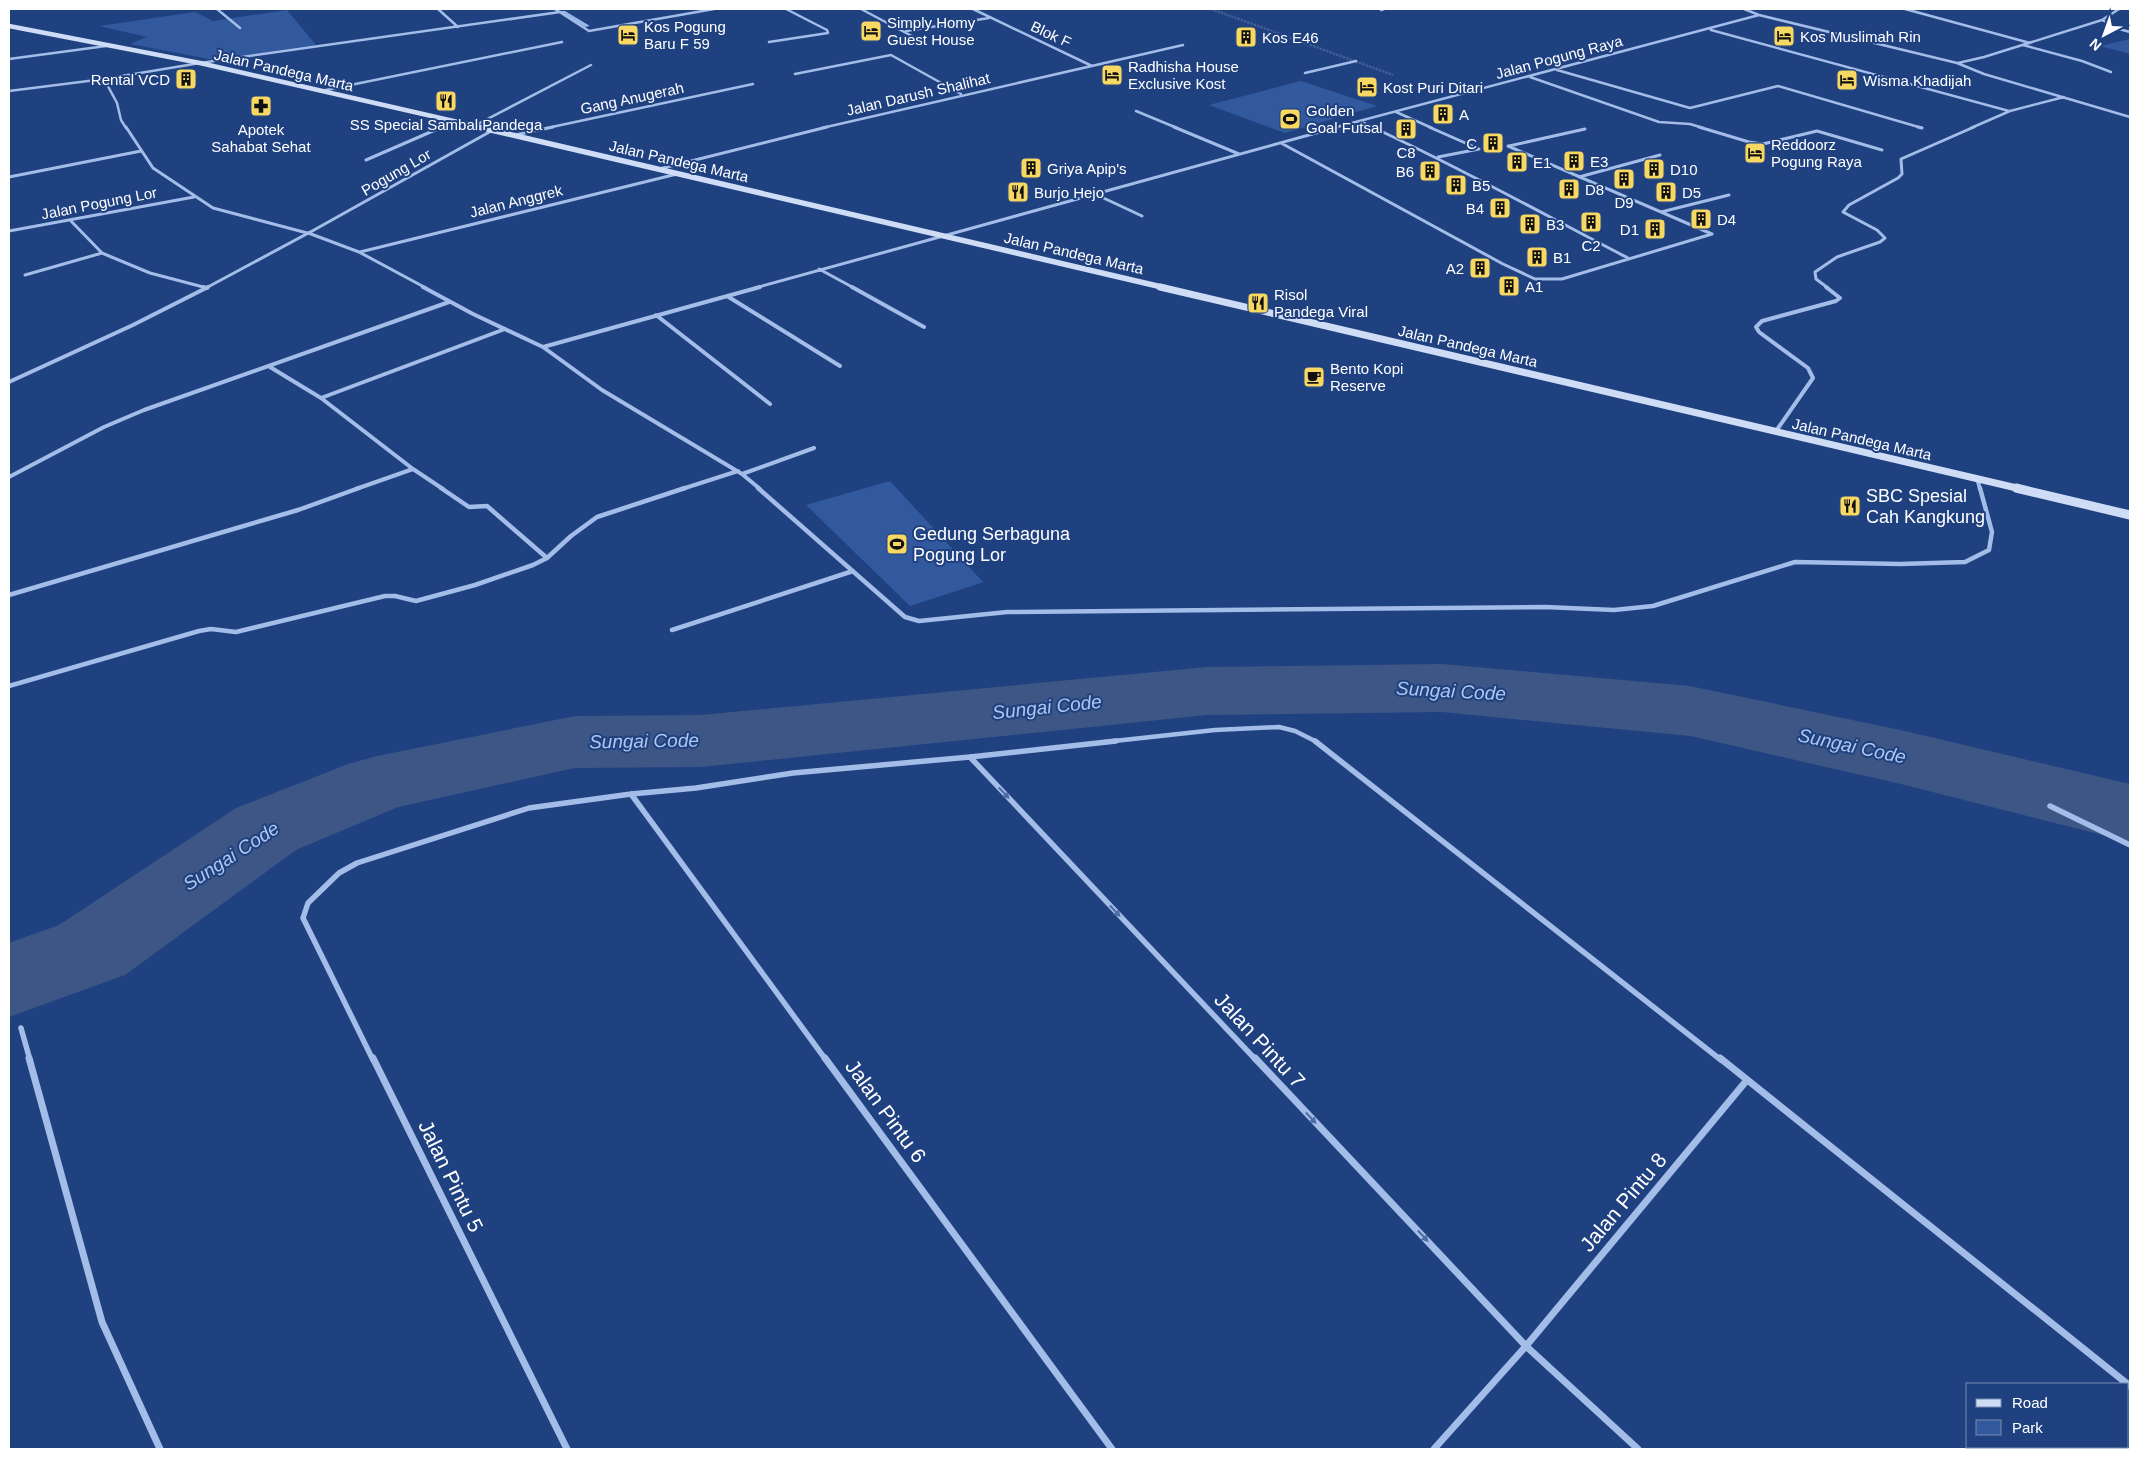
<svg xmlns="http://www.w3.org/2000/svg" width="2139" height="1458" font-family="Arial,sans-serif">
<rect width="100%" height="100%" fill="#1f4180"/>
<!-- green -->
<path fill="#32599e" d="M 287,10 L 316,45 L 214,60 L 130,44 L 147,37 L 99,26 L 195,12 L 213,21 Z
M 2130,39 L 2130,54 L 2100,46 Z
M 1301,81 L 1377,106 L 1285,133 L 1209,105 Z
M 890,481 L 983,582 L 984,582 L 910,606 L 806,505 Z"/>
<g fill="none" stroke-linecap="round" stroke-linejoin="round">
<!-- stream -->
<path fill="#97b6ea" fill-rule="evenodd" d="M 561,11 L 565,11 L 590,26 L 585,27 L 561,13 Z"/>
<!-- river -->
<path fill="#3d5685" fill-rule="evenodd" d="M 1442,664 L 1690,686 L 1905,731 L 2130,784 L 2130,842 L 1905,785 L 1690,736 L 1442,712 L 1207,715 L 701,767 L 575,768 L 398,807 L 296,850 L 125,975 L 9,1017 L 9,943 L 59,925 L 236,808 L 348,764 L 377,756 L 575,716 L 701,715 L 1207,667 Z"/>
<!-- street-tunnel -->
<path stroke="#415e93" stroke-width="2.5" stroke-dasharray="2.5 1" stroke-linecap="butt" d="M 1211,9 L 1393,75"/>
<!-- street-far5 -->
<path stroke="#a3bce8" stroke-width="2.5" d="M 217,9 L 240,28
M 438,9 L 458,27
M 555,9 L 589,31 L 714,9
M 861,9 L 925,43
M 973,9 L 1092,66
M 1905,9 L 2030,43
M 2119,9 L 2102,20 L 2119,29 L 2130,32
M 1381,10 L 1384,9
M 1759,15 L 1957,63 L 1984,74 L 2130,117
M 1711,30 L 2009,111
M 906,31 L 989,18
M 769,42 L 828,33 L 827,30 L 786,9
M 2023,45 L 2082,61 L 2111,72
M 9,59 L 106,46
M 1958,63 L 1984,57 L 2102,20
M 1557,70 L 1690,108 L 1778,86 L 1922,128
M 1305,73 L 1356,61
M 795,74 L 891,55 L 961,94
M 1530,77 L 1659,122 L 1690,124 L 1703,128
M 104,79 L 117,103 L 121,120 L 126,128
M 9,91 L 104,79 L 200,63 L 560,12
M 321,91 L 562,42
M 1136,111 L 1177,128
M 1396,112 L 1432,128
M 1359,121 L 1375,128
M 474,126 L 591,65
M 439,128 L 453,122
M 547,128 L 753,84
M 822,128 L 1183,45
M 1333,128 L 1759,15 L 1744,9
M 1971,128 L 2010,111 L 2064,97"/>
<!-- street-far4 -->
<path stroke="#a3bce8" stroke-width="3" d="M 126,127 L 153,168 L 213,208 L 311,234 L 359,252 L 426,288
M 1174,127 L 1239,154
M 1372,127 C 1459,167 1543,214 1628,258
M 1429,127 L 1479,149 L 1438,157
M 1699,127 L 1749,142 L 1763,144 L 1817,131 L 1882,150
M 1918,127 L 1922,128
M 515,135 L 553,127
M 1281,143 L 1503,264 L 1535,279 L 1562,279 L 1712,234
M 1508,146 L 1712,234
M 1509,146 L 1585,129
M 366,160 L 442,127
M 659,169 L 827,127
M 9,177 L 141,151
M 1579,177 L 1660,155
M 1095,194 L 1142,216
M 1661,212 L 1729,195
M 70,220 L 102,253 L 150,273 L 207,288
M 9,231 L 194,197
M 360,252 L 677,174
M 819,269 L 854,288
M 25,275 L 102,253
M 206,288 L 314,230 L 493,130
M 755,288 L 1338,127
M 1828,288 L 1816,279 L 1815,272 L 1837,257 L 1880,242 L 1885,238 L 1877,230 L 1843,212 L 1849,205 L 1898,178 L 1902,174 L 1901,159 L 1974,127"/>
<!-- street-far3 -->
<path stroke="#a3bce8" stroke-width="4" d="M 203,287 L 207,288
M 423,287 L 473,314 L 543,347 L 602,390 L 742,474 L 760,489
M 852,287 L 924,327
M 727,296 L 840,366
M 656,315 L 770,404
M 543,347 L 760,287
M 270,367 L 321,398
M 9,382 L 133,325 L 208,287
M 1776,431 L 1813,378 L 1808,368 L 1759,332 L 1756,327 L 1762,321 L 1836,301 L 1840,298 L 1826,287
M 413,469 L 443,489
M 742,474 L 814,448
M 9,477 L 104,427 L 144,410 L 449,302
M 1977,478 L 1980,489
M 356,489 L 413,469 L 321,398 L 505,329
M 682,489 L 738,471"/>
<!-- street-far2 -->
<path stroke="#a3bce8" stroke-width="4.5" d="M 441,488 L 469,507 L 487,506 L 547,558
M 758,488 L 905,617 L 919,621 L 1007,612 L 1545,607 L 1614,610 L 1653,606 L 1795,562 L 1900,564 L 1965,562 L 1989,550 L 1992,532 L 1980,488
M 9,595 L 298,510 L 359,488
M 672,630 L 853,571
M 9,686 L 199,631 L 211,629 L 236,632 L 385,596 L 395,596 L 416,601 L 475,585 L 533,565 L 547,558 L 571,536 L 597,517 L 685,488
M 1105,742 L 1215,730 L 1279,727 L 1295,731 L 1317,742"/>
<!-- street-far1 -->
<path stroke="#a3bce8" stroke-width="5.5" d="M 1315,741 L 1721,1060
M 970,757 L 1256,1060
M 631,794 L 826,1060
M 2050,806 L 2130,845
M 21,1028 L 30,1060
M 373,1060 L 303,918 L 308,903 L 339,873 L 357,863 L 529,808 L 631,794 L 696,788 L 793,773 L 970,757 L 1116,741"/>
<!-- street -->
<path stroke="#a3bce8" stroke-width="7" d="M 29,1058 L 102,1322 L 160,1449
M 373,1058 L 567,1449
M 825,1058 L 1112,1449
M 1255,1058 L 1526,1346 L 1638,1449
M 1720,1058 L 2130,1386
M 1434,1449 L 1526,1346 L 1747,1080"/>
<!-- secondary-far3 -->
<path stroke="#cedcf6" stroke-width="4.5" d="M 9,26 L 200,63 L 484,128"/>
<!-- secondary-far2 -->
<path stroke="#cedcf6" stroke-width="5.5" d="M 478,127 L 1166,288"/>
<!-- secondary-far1 -->
<path stroke="#cedcf6" stroke-width="7" d="M 1160,287 L 2021,489"/>
<!-- secondary -->
<path stroke="#cedcf6" stroke-width="9" d="M 2016,488 L 2130,515"/>
</g>
<!-- one-way arrows -->
<defs><path id="oneway-solid" d="M-6-.8H1V-3.2L6.5 0L1 3.2V.8H-6Z" transform="scale(1.25)"/></defs>
<g fill="#4d6ca4">
<use href="#oneway-solid" transform="translate(1004 793) rotate(47)"/>
<use href="#oneway-solid" transform="translate(1115 911) rotate(47)"/>
<use href="#oneway-solid" transform="translate(1311 1118) rotate(47)"/>
<use href="#oneway-solid" transform="translate(1423 1236) rotate(47)"/>
</g>
<!-- icons -->
<defs>
<g id="hotel-square" transform="scale(1.125)"><rect x="-9" y="-9" width="18" height="18" rx="4" fill="#f6d863" stroke="#1f4180"/><path d="M-6-4.5h1.5V1H6V5H4.5V3h-9V5H-6ZM-4 0a1.8 1.8 0 1 1 3.6 0ZM.5 0V-2.5h3Q6-2.5 6 0Z" fill="#111"/></g>
<g id="building-square" transform="scale(1.125)"><rect x="-9" y="-9" width="18" height="18" rx="4" fill="#f6d863" stroke="#1f4180"/><path d="M-4-6H4V6H1V3H-1V6H-4ZM-2.5-4.3h1.7v1.8h-1.7ZM.8-4.3h1.7v1.8H.8ZM-2.5-1h1.7V.8h-1.7ZM.8-1h1.7V.8H.8Z" fill="#111"/></g>
<g id="restaurant-square" transform="scale(1.125)"><rect x="-9" y="-9" width="18" height="18" rx="4" fill="#f6d863" stroke="#1f4180"/><path d="M-5-6h1v4h1v-4h1v4h1v-4h1v5L-1.5 .5V6h-2V.5L-5-1ZM5-6V6H3V1.5H1.5Q1.5-4 5-6Z" fill="#111"/></g>
<g id="pharmacy-square" transform="scale(1.125)"><rect x="-9" y="-9" width="18" height="18" rx="4" fill="#f6d863" stroke="#1f4180"/><path d="M-2-6h4v4h4v4h-4v4h-4v-4h-4v-4h4Z" fill="#111"/></g>
<g id="stadium-square" transform="scale(1.125)"><rect x="-9" y="-9" width="18" height="18" rx="4" fill="#f6d863" stroke="#1f4180"/><path d="M0-5a6.5 5 0 1 0 0 10a6.5 5 0 1 0 0-10ZM-3.5-1.8h7v3.6h-7Z" fill="#111"/></g>
<g id="cafe-square" transform="scale(1.125)"><rect x="-9" y="-9" width="18" height="18" rx="4" fill="#f6d863" stroke="#1f4180"/><path d="M-5.5-4.5H6V0H3Q3 3.5 0 3.5H-2.5Q-5.5 3.5-5.5 0ZM3-3.2v2h1.7v-2ZM-6 4.5H4V6H-6Z" fill="#111"/></g>
</defs>
<g fill-rule="evenodd">
<use href="#hotel-square" x="871" y="31"/>
<use href="#hotel-square" x="628" y="35"/>
<use href="#hotel-square" x="1784" y="36"/>
<use href="#building-square" x="1246" y="37"/>
<use href="#hotel-square" x="1112" y="75"/>
<use href="#building-square" x="186" y="79"/>
<use href="#hotel-square" x="1847" y="80"/>
<use href="#hotel-square" x="1367" y="87"/>
<use href="#restaurant-square" x="446" y="101"/>
<use href="#pharmacy-square" x="261" y="106"/>
<use href="#building-square" x="1443" y="114"/>
<use href="#stadium-square" x="1290" y="119"/>
<use href="#building-square" x="1406" y="129"/>
<use href="#building-square" x="1493" y="143"/>
<use href="#hotel-square" x="1755" y="153"/>
<use href="#building-square" x="1574" y="161"/>
<use href="#building-square" x="1517" y="162"/>
<use href="#building-square" x="1031" y="168"/>
<use href="#building-square" x="1654" y="169"/>
<use href="#building-square" x="1430" y="171"/>
<use href="#building-square" x="1624" y="179"/>
<use href="#building-square" x="1456" y="185"/>
<use href="#building-square" x="1569" y="189"/>
<use href="#restaurant-square" x="1018" y="192"/>
<use href="#building-square" x="1666" y="192"/>
<use href="#building-square" x="1500" y="208"/>
<use href="#building-square" x="1701" y="219"/>
<use href="#building-square" x="1591" y="222"/>
<use href="#building-square" x="1530" y="224"/>
<use href="#building-square" x="1655" y="229"/>
<use href="#building-square" x="1537" y="257"/>
<use href="#building-square" x="1480" y="268"/>
<use href="#building-square" x="1509" y="286"/>
<use href="#restaurant-square" x="1258" y="303"/>
<use href="#cafe-square" x="1314" y="377"/>
<use href="#restaurant-square" x="1850" y="506"/>
<use href="#stadium-square" x="897" y="544"/>
</g>
<g text-anchor="middle" dominant-baseline="central" stroke-width="4" stroke-linejoin="round" paint-order="stroke">
<!-- far-poi labels -->
<g font-size="15" fill="#fff" stroke="#1f4180" text-anchor="start">
<text x="887" y="22">Simply Homy<tspan x="887" dy="17">Guest House</tspan></text>
<text x="644" y="26">Kos Pogung<tspan x="644" dy="17">Baru F 59</tspan></text>
<text x="1800" y="36">Kos Muslimah Rin</text>
<text x="1262" y="37">Kos E46</text>
<text x="1128" y="66">Radhisha House<tspan x="1128" dy="17">Exclusive Kost</tspan></text>
<text x="170" y="79" text-anchor="end">Rental VCD</text>
<text x="1863" y="80">Wisma Khadijah</text>
<text x="1383" y="87">Kost Puri Ditari</text>
<text x="1306" y="110">Golden<tspan x="1306" dy="17">Goal Futsal</tspan></text>
<text x="1459" y="114">A</text>
<text x="446" y="124" text-anchor="middle">SS Special Sambal Pandega</text>
<text x="261" y="129" text-anchor="middle">Apotek<tspan x="261" dy="17">Sahabat Sehat</tspan></text>
<text x="1477" y="143" text-anchor="end">C</text>
<text x="1771" y="144">Reddoorz<tspan x="1771" dy="17">Pogung Raya</tspan></text>
<text x="1406" y="152" text-anchor="middle">C8</text>
<text x="1590" y="161">E3</text>
<text x="1533" y="162">E1</text>
<text x="1047" y="168">Griya Apip's</text>
<text x="1670" y="169">D10</text>
<text x="1414" y="171" text-anchor="end">B6</text>
<text x="1472" y="185">B5</text>
<text x="1585" y="189">D8</text>
<text x="1034" y="192">Burjo Hejo</text>
<text x="1682" y="192">D5</text>
<text x="1624" y="202" text-anchor="middle">D9</text>
<text x="1484" y="208" text-anchor="end">B4</text>
<text x="1717" y="219">D4</text>
<text x="1546" y="224">B3</text>
<text x="1639" y="229" text-anchor="end">D1</text>
<text x="1591" y="245" text-anchor="middle">C2</text>
<text x="1553" y="257">B1</text>
<text x="1464" y="268" text-anchor="end">A2</text>
<text x="1525" y="286">A1</text>
<text x="1274" y="294">Risol<tspan x="1274" dy="17">Pandega Viral</tspan></text>
<text x="1330" y="368">Bento Kopi<tspan x="1330" dy="17">Reserve</tspan></text>
</g>
<!-- far-street labels -->
<g font-size="15" fill="#fff" stroke="#1f4180">
<text transform="translate(1051 34) rotate(25)">Blok F</text>
<text transform="translate(1559 57) rotate(-15)">Jalan Pogung Raya</text>
<text transform="translate(284 70) rotate(13)">Jalan Pandega Marta</text>
<text transform="translate(918 94) rotate(-13)">Jalan Darush Shalihat</text>
<text transform="translate(632 98) rotate(-12)">Gang Anugerah</text>
<text transform="translate(679 161) rotate(13)">Jalan Pandega Marta</text>
<text transform="translate(396 172) rotate(-30)">Pogung Lor</text>
<text transform="translate(516 201) rotate(-14)">Jalan Anggrek</text>
<text transform="translate(99 203) rotate(-11)">Jalan Pogung Lor</text>
<text transform="translate(1074 253) rotate(13)">Jalan Pandega Marta</text>
<text transform="translate(1468 346) rotate(13)">Jalan Pandega Marta</text>
<text transform="translate(1862 439) rotate(13)">Jalan Pandega Marta</text>
</g>
<!-- poi labels -->
<g font-size="18" fill="#fff" stroke="#1f4180" text-anchor="start">
<text x="1866" y="496">SBC Spesial<tspan x="1866" dy="21">Cah Kangkung</tspan></text>
<text x="913" y="534">Gedung Serbaguna<tspan x="913" dy="21">Pogung Lor</tspan></text>
</g>
<!-- water labels -->
<g font-size="19" font-style="italic" fill="#afc7f0" stroke="#1f4180">
<text transform="translate(1451 691) rotate(3)">Sungai Code</text>
<text transform="translate(1047 707) rotate(-6)">Sungai Code</text>
<text transform="translate(644 741) rotate(-1)">Sungai Code</text>
<text transform="translate(1852 746) rotate(12)">Sungai Code</text>
<text transform="translate(231 856) rotate(-33)">Sungai Code</text>
</g>
<!-- near-street labels -->
<g font-size="21" fill="#fff" stroke="#1f4180">
<text transform="translate(1260 1040) rotate(47)">Jalan Pintu 7</text>
<text transform="translate(886 1111) rotate(54)">Jalan Pintu 6</text>
<text transform="translate(451 1176) rotate(64)">Jalan Pintu 5</text>
<text transform="translate(1623 1202) rotate(-50)">Jalan Pintu 8</text>
</g>
</g>
<!-- border -->
<rect width="2139" height="1458" fill="none" stroke="#ffffff" stroke-width="20"/>
<!-- legend -->
<rect x="1966" y="1383" width="162" height="65" fill="#1f4180" stroke="#798db3"/>
<rect x="1976" y="1399" width="25" height="8" fill="#cedcf6" stroke="#798db3"/>
<text x="2012" y="1408" font-size="15" fill="#ffffff">Road</text>
<rect x="1976" y="1420" width="25" height="15" fill="#32599e" stroke="#798db3"/>
<text x="2012" y="1433" font-size="15" fill="#ffffff">Park</text>
<!-- north arrow -->
<g transform="translate(2104 35) rotate(221)" stroke="#1f4180" stroke-width="4" paint-order="stroke">
<path d="M0-4L9 19L0 12L-9 19Z" fill="#ffffff"/>
<text y="-8" font-size="14" font-weight="bold" text-anchor="middle" fill="#ffffff">N</text>
</g>
</svg>
